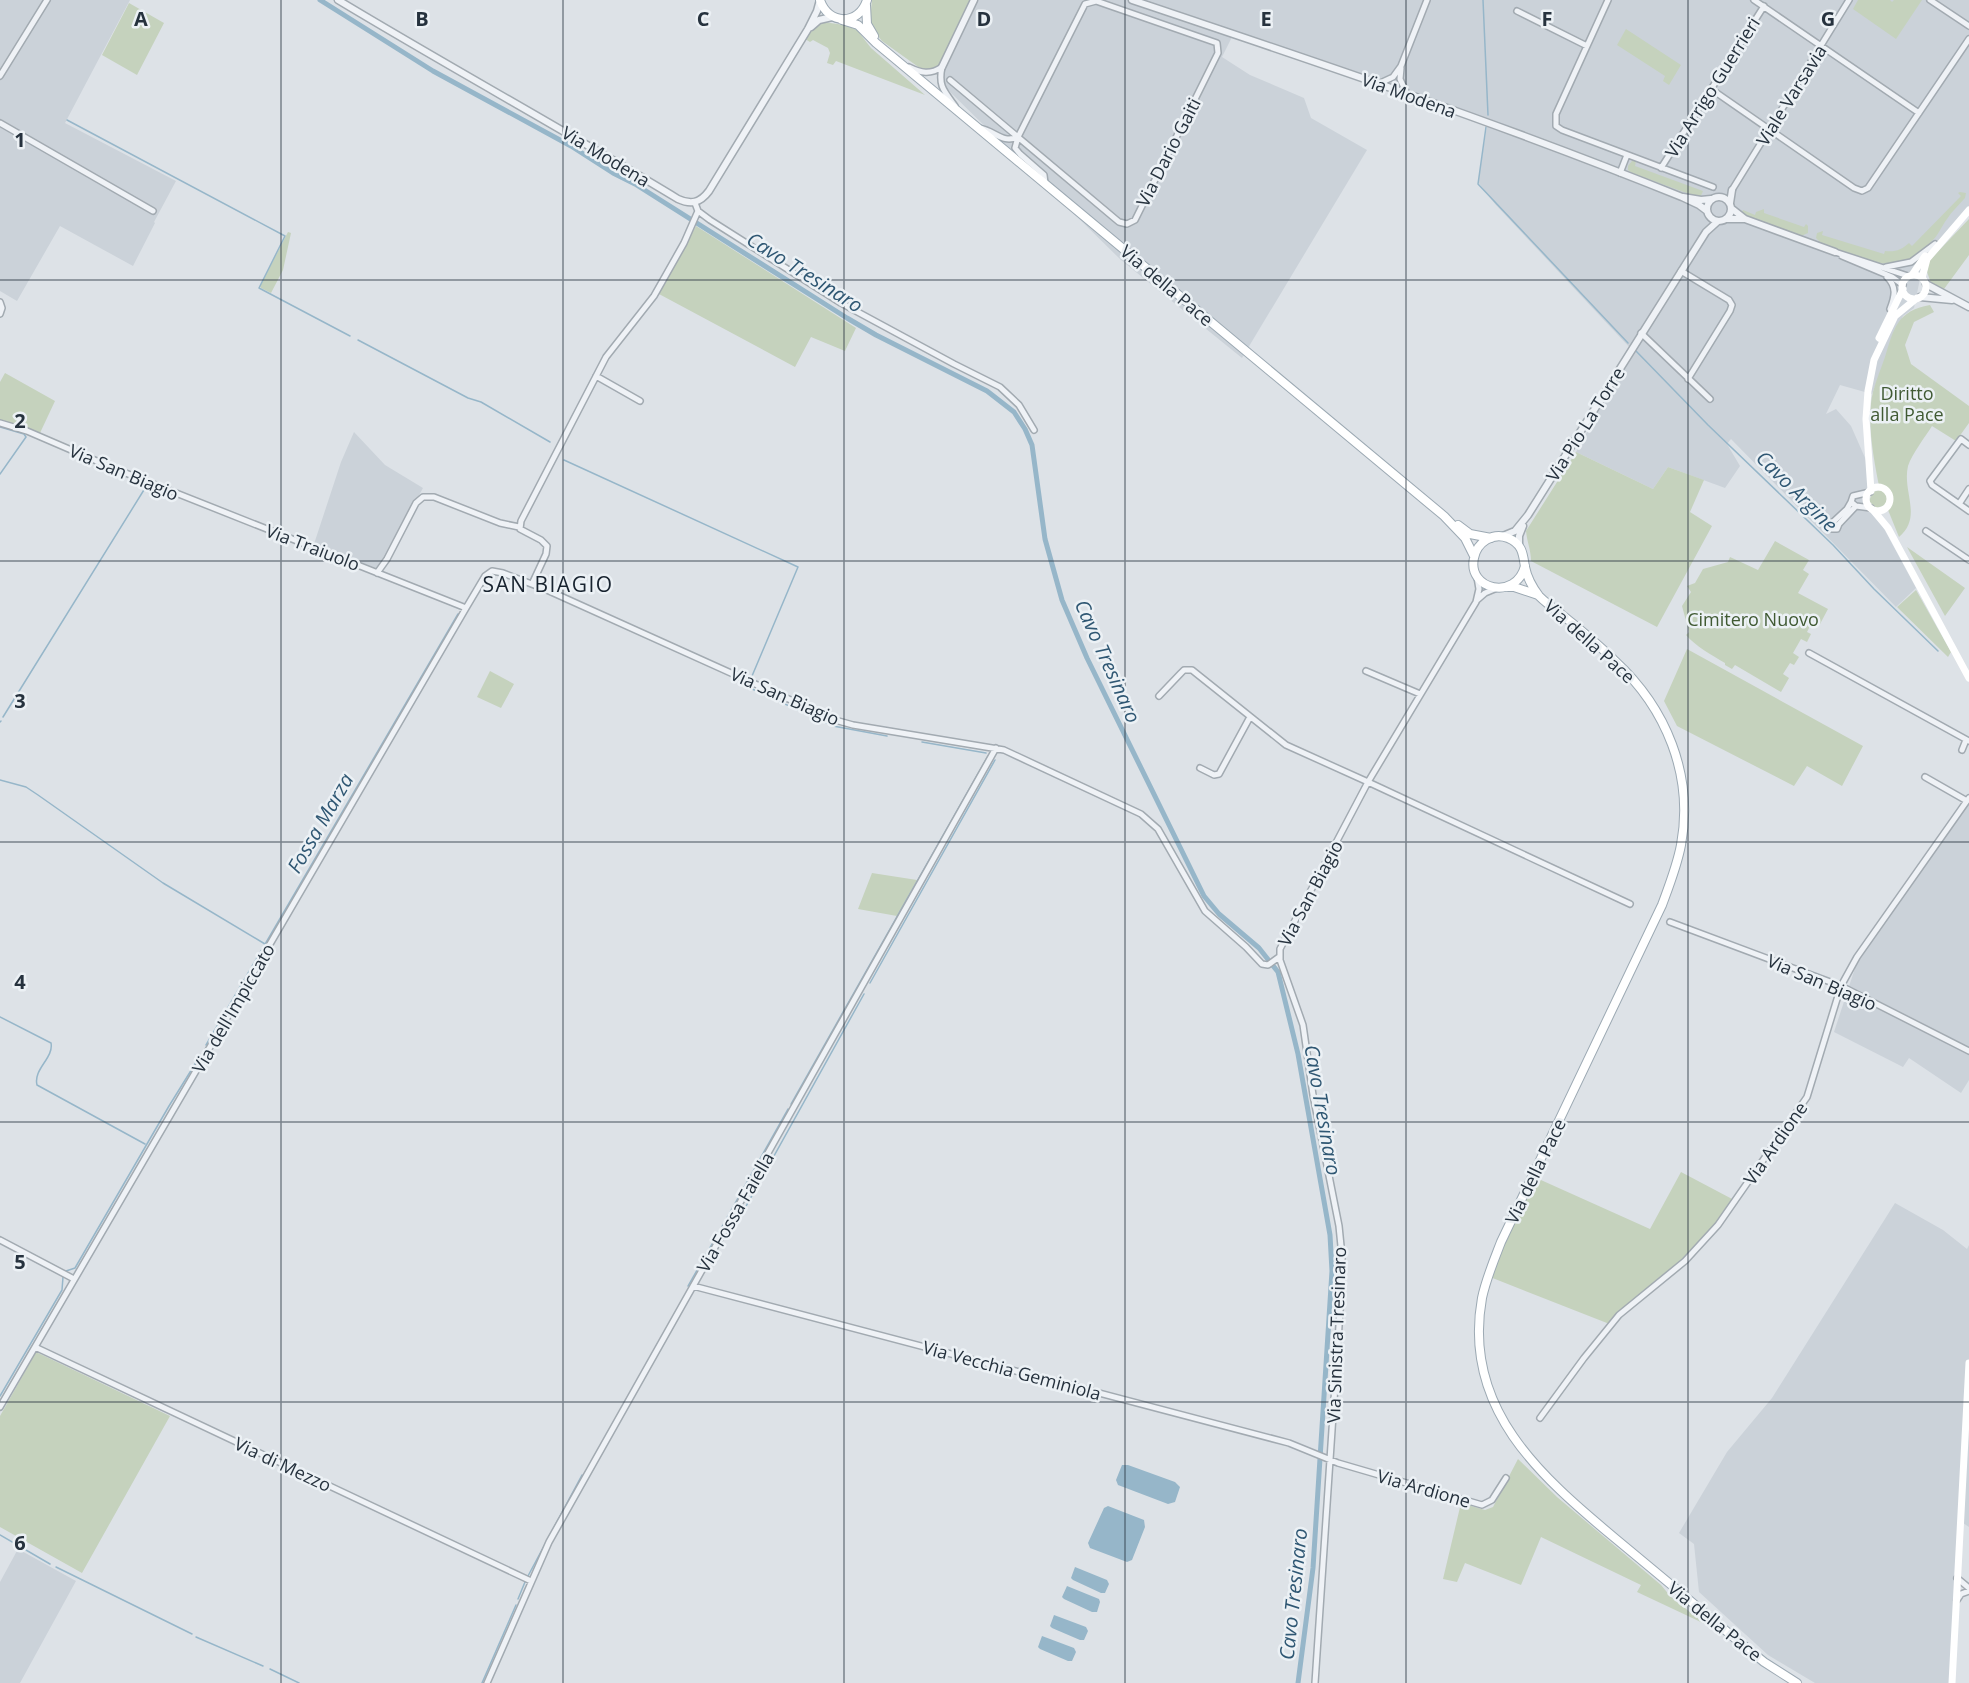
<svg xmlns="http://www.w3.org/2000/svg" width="1969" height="1683" font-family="'Open Sans',sans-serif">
<rect width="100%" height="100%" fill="#dde2e7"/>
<!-- built -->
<path fill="#cbd2d9" d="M 0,0 L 130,0 L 65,123 L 176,181 L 154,222 L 155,223 L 133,266 L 60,226 L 17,301 L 0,291 Z
M 976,0 L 1969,0 L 1969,208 L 1924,259 L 1914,308 L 1903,316 L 1872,394 L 1840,385 L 1826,414 L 1836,409 L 1851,426 L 1866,460 L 1868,487 L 1864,501 L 1868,510 L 1882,525 L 1916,588 L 1896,607 L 1731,439 L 1727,444 L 1740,466 L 1725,488 L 1668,467 L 1653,489 L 1576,452 L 1632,350 L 1495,204 L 1478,182 L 1488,120 L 1233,35 L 1222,57 L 1250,75 L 1304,98 L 1311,118 L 1367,150 L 1242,358 L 1121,260 L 947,89 L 943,79 L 946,66 Z
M 354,432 L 385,465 L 423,488 L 382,563 L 376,568 L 314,544 L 341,462 Z
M 1969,796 L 1969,1080 L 1961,1093 L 1909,1058 L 1903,1067 L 1834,1032 L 1861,950 Z
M 1895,1203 L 1943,1230 L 1967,1249 L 1969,1245 L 1969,1527 L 1960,1521 L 1949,1683 L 1815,1683 L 1768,1655 L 1699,1592 L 1694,1544 L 1679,1533 L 1727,1452 L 1772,1398 Z
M 18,1549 L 76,1581 L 20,1683 L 0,1683 L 0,1582 Z"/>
<!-- green -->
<path fill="#c5d2bd" d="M 872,0 L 971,0 L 939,66 L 932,71 L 922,69 L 917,66 L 882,41 L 874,31 L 870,20 Z
M 1858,0 L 1890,0 L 1892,2 L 1894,0 L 1922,0 L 1896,39 L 1853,9 Z
M 129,3 L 164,23 L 137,75 L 102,55 Z
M 824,22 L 844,25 L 857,30 L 871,48 L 925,95 L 836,61 L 833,65 L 827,63 L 830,53 L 828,48 L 813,40 L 810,42 L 805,39 L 809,33 Z
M 1626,29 L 1681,65 L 1669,85 L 1663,81 L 1665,76 L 1617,45 Z
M 1632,161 L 1636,161 L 1635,166 L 1703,191 L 1700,198 L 1632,173 L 1628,170 L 1628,166 Z
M 1960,192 L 1966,193 L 1965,198 C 1959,205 1952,211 1947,219 C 1941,227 1938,236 1931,242 C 1896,282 1863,257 1821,243 L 1816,238 L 1817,233 L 1823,231 L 1822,235 L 1884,254 L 1885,251 C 1896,252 1901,250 1909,243 L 1912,246 L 1961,196 L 1958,193 Z
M 1764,209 L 1764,213 L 1804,227 L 1806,224 L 1808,226 L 1808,233 L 1801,236 L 1741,214 L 1743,210 L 1755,215 L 1756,212 Z
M 1969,219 L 1969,255 L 1944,289 L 1932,286 L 1926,269 L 1928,262 Z
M 696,226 L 856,328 L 845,351 L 811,337 L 795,367 L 659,294 Z
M 288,232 L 291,233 L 283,270 L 271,293 L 261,288 L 260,286 Z
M 1930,305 L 1934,312 L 1914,322 L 1905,345 L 1911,364 L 1969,406 L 1969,423 L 1956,441 L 1932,426 C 1925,437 1912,454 1908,466 C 1902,492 1923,517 1899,537 L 1886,505 L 1876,508 L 1869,501 L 1873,492 L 1880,490 C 1874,463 1866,419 1873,392 C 1876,380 1881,369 1885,357 C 1894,328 1897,311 1930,305 Z
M 5,373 L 55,401 L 40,433 L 0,420 L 0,382 Z
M 1576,452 L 1653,489 L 1668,467 L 1704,480 L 1690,512 L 1712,526 L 1657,627 L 1531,561 C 1531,550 1527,542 1526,531 Z
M 1775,541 L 1809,560 L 1803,570 L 1809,574 L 1798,593 L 1828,609 L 1820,624 L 1813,620 L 1807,632 L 1811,634 L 1807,642 L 1801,639 L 1793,653 L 1799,657 L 1794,665 L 1790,663 L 1783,674 L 1789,678 L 1781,692 L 1735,665 L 1732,669 L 1725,665 L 1725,663 C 1713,656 1694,645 1686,635 L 1689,632 L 1682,606 L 1691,592 L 1687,586 L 1695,583 L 1703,569 L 1728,562 L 1730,557 L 1758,570 Z
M 1907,547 L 1965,588 L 1945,616 Z
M 1916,590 L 1951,652 L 1948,657 L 1897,607 Z
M 1687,649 L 1863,746 L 1842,786 L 1807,766 L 1794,786 L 1677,726 L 1664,701 Z
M 490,671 L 514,684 L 501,708 L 477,697 Z
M 872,873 L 917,880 L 897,916 L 858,909 Z
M 1681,1172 L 1734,1200 L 1710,1235 L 1612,1325 L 1490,1277 L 1532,1176 L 1650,1229 Z
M 36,1352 L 170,1416 L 82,1573 L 0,1527 L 0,1416 Z
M 1518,1459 L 1557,1497 L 1661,1585 L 1671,1597 L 1705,1624 L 1637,1592 L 1641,1585 L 1541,1537 L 1521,1585 L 1465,1563 L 1457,1582 L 1443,1579 L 1461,1503 L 1485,1510 L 1493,1507 Z"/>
<!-- water -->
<path fill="#96b6c9" d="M 1122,1465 L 1128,1465 L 1175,1482 L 1180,1487 L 1175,1502 L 1168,1504 L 1118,1485 L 1116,1480 Z
M 1108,1506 L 1144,1520 L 1145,1527 L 1132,1560 L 1127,1562 L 1090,1548 L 1088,1543 L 1104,1508 Z
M 1075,1567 L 1107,1580 L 1109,1584 L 1105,1593 L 1101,1593 L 1073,1580 L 1071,1578 Z
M 1067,1586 L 1099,1599 L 1100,1602 L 1097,1612 L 1092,1612 L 1064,1599 L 1062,1597 Z
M 1054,1615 L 1086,1627 L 1088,1631 L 1084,1640 L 1080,1640 L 1052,1628 L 1050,1626 Z
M 1042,1636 L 1074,1648 L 1076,1652 L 1072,1661 L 1068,1661 L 1040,1649 L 1038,1647 Z"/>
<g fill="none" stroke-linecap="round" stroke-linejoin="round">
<!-- stream -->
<path stroke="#96b6c9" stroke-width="1.5" d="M 1483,0 L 1488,115
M 67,120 L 285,236 L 259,288 L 350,336
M 1486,127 L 1478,184 L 1628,343
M 358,340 L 468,398 L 481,402 L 550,442
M 1636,351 L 1708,425 L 1833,545 L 1874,589 L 1938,651
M 0,427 L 24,434 L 26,437 L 0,474
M 564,460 L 798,567 L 752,676
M 750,688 L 833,726 L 887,736
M 3,717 L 147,485
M 0,722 L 1,721
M 922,742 L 986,753
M 0,780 L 26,787 L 38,795 L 163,883 L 265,944
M 870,983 L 995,760
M 0,1017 L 51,1043 C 54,1058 33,1069 37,1085 L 145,1144
M 206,1045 L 458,614
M 791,1104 L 988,756
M 735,1226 L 864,994
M 715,1239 L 788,1109
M 66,1271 L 75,1268 L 169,1106 L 200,1056
M 688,1286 L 712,1244
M 0,1396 L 62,1290 L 63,1277
M 0,1535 L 50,1564
M 56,1567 L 192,1634
M 528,1576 L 582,1475
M 518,1599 L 525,1582
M 196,1637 L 263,1666
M 270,1669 L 299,1683
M 482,1683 L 516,1605"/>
<!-- canal -->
<path stroke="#96b6c9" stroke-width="5" d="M 320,0 L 433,71 L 571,146 L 613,173 L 635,184 L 847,318 L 876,335 L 987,391 L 1014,412 L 1025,429 L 1032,445 L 1045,539 L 1062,600 L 1087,658 L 1204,896 L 1219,914 L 1259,948 L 1278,972 L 1298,1054 L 1330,1235 L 1332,1271 L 1313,1568 L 1298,1683"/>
<!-- minor casing -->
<g stroke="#a2aab1" stroke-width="8">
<path id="minor" d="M 1608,0 L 1556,114 L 1556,126 L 1562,130 L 1713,187
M 1754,0 L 1919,113
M 1930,0 L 1969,26
M 1517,11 L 1587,46
M 909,67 C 921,73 930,75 942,67 C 938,86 944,91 955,106
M 1401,68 L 1400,79 L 1407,94
M 0,76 L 47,0
M 950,80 L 1119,222 L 1127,224 L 1135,220 L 1218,53 L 1217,43 L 1096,1 L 1085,4 L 1018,137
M 1378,84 L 1393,77 L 1401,66 L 1427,0
M 1711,89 L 1854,188 L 1862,191 L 1868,188 L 1969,39
M 0,123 L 153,211
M 979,128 C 996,131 1002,144 1018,137 L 1015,148 L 1020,154 L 1044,175 L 1045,183
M 1661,168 L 1764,6
M 1620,173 L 1627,155
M 1732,190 L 1849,0
M 695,203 L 698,211 L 710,220 L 841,303 L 954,364 L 1000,387 L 1019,405 L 1034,430
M 1835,252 L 1908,276
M 1842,256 L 1892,277 L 1903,285
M 1886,267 L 1911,262 L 1935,244
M 1681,271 L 1729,300 L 1732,305 L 1730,311 L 1688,379
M 1887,277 C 1897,287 1895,296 1890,309
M 0,302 L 2,308 L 0,314
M 1641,333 L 1710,399
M 596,376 L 640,401
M 0,423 L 27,431 L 113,468 L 466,608
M 1969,445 L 1961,439 L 1930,481 L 1932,485 L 1969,511
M 1870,492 L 1853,496 L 1851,502 L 1856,506 L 1871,508
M 1851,502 L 1847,509 L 1832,523 L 1832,529 L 1837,529 L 1839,524 L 1856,506
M 1959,504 L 1969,489
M 1926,531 L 1969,560
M 377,573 L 387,559 L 416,503 L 423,497 L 434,497 L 500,523 L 519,527
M 532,584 L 546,554 L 547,546 L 541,540 L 520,529 L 521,521 L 606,357 L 654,296 L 684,243 L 698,211
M 1477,600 L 1485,593 L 1497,588
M 1809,653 L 1969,741
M 1366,671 L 1420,694
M 1159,696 L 1181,673 L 1184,670 L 1192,670 L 1286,745 L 1368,782 L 1476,602 L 1479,589 L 1477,577
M 1962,750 L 1966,740
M 1200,768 L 1214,775 L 1219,774 L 1250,717
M 1925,777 L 1967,801
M 1670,922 L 1841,986 L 1969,1051
M 0,1240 L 74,1279
M 693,1286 L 1289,1443 L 1338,1463 L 1482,1505 L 1492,1500 L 1506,1478
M 35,1347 L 531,1581
M 0,1407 L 466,608 L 485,576 L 492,571 L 503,573 L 547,590 L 835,720 L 853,725 L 1004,750 L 1141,814 L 1158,829 L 1205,911 L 1246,947 L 1262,964 L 1268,965 L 1279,957
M 1540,1418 L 1584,1358 L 1619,1315 L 1685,1261 L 1718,1225 L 1807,1097 L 1841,986 L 1857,957 L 1969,798
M 1957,1578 L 1969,1588
M 1957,1600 L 1961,1594 L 1969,1591
M 487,1683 L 549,1542 L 996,748
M 1315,1683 L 1341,1296 L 1342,1256 L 1339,1226 L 1313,1095 L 1303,1025 L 1280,960 L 1280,949 L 1368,782 L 1630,904"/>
</g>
<!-- tertiary casing -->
<g stroke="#a2aab1" stroke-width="9">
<path id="tertiary" d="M 338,0 C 451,68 566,131 678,199 C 691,205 700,203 709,191 L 808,29 L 817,11 L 820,0
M 1132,0 C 1317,62 1502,124 1682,197 L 1699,205 L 1707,211
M 811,27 L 819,20 L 832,17
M 942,67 L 974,0
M1707 209a12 12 0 1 1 24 0a12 12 0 1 1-24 0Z
M 1683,197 L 1701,200 L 1711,199
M 1730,203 L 1732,190
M 1731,208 L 1745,219 L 1835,252
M 1727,219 L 1745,219
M 1926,284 L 1969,307
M 1920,297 L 1952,300
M 1503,536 L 1515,531 L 1528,515 L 1706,232 L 1717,222
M 1519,546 L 1519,536 L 1523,526"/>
</g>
<!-- primary casing -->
<g stroke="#9ca9b3" stroke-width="10">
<path id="primary" d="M 820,0 C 828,25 859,26 867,0
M 866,5 L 867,24 L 874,36
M 842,20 L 858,25 L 876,43 L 1444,516 L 1465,538 L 1474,556
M 1458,525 L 1470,534 L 1491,538
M 1525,566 C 1516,601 1467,590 1474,558 C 1477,542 1493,532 1508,538 C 1523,544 1523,555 1525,567 C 1527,577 1533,588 1539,596 C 1545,602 1553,608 1560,613 C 1579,629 1598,644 1615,661 C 1666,708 1694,775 1681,845 C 1677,866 1669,886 1662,905 L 1501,1242 C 1494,1260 1486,1279 1482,1298 C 1462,1408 1540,1476 1616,1539 C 1657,1573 1698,1607 1738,1641 L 1764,1662 L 1797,1683
M 1508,587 L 1514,587 L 1538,595"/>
</g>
<!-- minor -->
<use href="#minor" stroke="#eff2f6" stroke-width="5"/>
<!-- tertiary -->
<use href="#tertiary" stroke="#eff2f6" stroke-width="6"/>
<!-- secondary -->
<path stroke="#fff" stroke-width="7" d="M 1912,275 L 1925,256
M1902 287a12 12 0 1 1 24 0a12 12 0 1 1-24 0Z
M 1922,278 L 1927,259 L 1969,210
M 1879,338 L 1903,289
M1866 499a12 12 0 1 1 24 0a12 12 0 1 1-24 0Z
M 1871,491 L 1866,419 L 1868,391 L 1874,360 L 1895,316 L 1917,298
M 1873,510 L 1888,528 L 1969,678
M 1952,1683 L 1969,1363"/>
<!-- primary -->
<use href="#primary" stroke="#fff" stroke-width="8"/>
</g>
<!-- grid -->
<path fill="none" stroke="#26323e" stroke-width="1.5" stroke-opacity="0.55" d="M 281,0 L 281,1683M 563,0 L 563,1683M 844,0 L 844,1683M 1125,0 L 1125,1683M 1406,0 L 1406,1683M 1688,0 L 1688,1683M 0,280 L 1969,280M 0,561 L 1969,561M 0,842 L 1969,842M 0,1122 L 1969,1122M 0,1402 L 1969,1402"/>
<g text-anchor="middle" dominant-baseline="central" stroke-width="5" stroke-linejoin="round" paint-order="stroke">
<!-- street labels -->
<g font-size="18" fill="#26323e" stroke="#ecf1f5">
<text transform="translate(1712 87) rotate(-58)">Via Arrigo Guerrieri</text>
<text transform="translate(1409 95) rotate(20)">Via Modena</text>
<text transform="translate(1791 95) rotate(-58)">Viale Varsavia</text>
<text transform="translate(1168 152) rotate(-63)">Via Dario Gaiti</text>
<text transform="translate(606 156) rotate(31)">Via Modena</text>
<text transform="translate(1167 285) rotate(40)">Via della Pace</text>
<text transform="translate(1585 424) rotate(-58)">Via Pio La Torre</text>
<text transform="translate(124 472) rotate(23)">Via San Biagio</text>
<text transform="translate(313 547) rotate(21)">Via Traiuolo</text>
<text transform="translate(1590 641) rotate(42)">Via della Pace</text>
<text transform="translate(785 696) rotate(24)">Via San Biagio</text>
<text transform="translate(1310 893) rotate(-62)">Via San Biagio</text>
<text transform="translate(1822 982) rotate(23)">Via San Biagio</text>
<text transform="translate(233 1008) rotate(-60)">Via dell'Impiccato</text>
<text transform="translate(1775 1143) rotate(-55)">Via Ardione</text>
<text transform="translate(1535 1171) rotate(-64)">Via della Pace</text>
<text transform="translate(735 1212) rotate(-60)">Via Fossa Faiella</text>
<text transform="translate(1336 1335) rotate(-88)">Via Sinistra Tresinaro</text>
<text transform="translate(1012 1370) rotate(15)">Via Vecchia Geminiola</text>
<text transform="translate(283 1464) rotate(25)">Via di Mezzo</text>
<text transform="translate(1424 1488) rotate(16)">Via Ardione</text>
<text transform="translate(1715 1621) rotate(39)">Via della Pace</text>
</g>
<!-- park labels -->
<g font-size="18" fill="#405a33" stroke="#ecf1f5">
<text x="1907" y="393">Diritto<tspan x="1907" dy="21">alla Pace</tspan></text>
<text x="1753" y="619">Cimitero Nuovo</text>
</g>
<!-- water labels -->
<g font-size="20" font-style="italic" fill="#2f5773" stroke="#ecf1f5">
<text transform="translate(805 272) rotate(32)">Cavo Tresinaro</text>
<text transform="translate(1797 491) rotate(45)">Cavo Argine</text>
<text transform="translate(1108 661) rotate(66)">Cavo Tresinaro</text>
<text transform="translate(320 823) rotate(-60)">Fossa Marza</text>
<text transform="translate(1323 1110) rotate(80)">Cavo Tresinaro</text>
<text transform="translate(1293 1594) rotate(-84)">Cavo Tresinaro</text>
</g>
<!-- quarter labels -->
<g font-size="21" letter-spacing="1.5" fill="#18232f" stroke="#ecf1f5">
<text x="548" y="584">SAN BIAGIO</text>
</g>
</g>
<g font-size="20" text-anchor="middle" font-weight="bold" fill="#26323e" stroke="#ecf1f5" stroke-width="5" stroke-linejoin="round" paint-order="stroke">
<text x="141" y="26">A</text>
<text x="422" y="26">B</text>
<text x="703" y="26">C</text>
<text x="984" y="26">D</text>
<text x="1266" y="26">E</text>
<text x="1547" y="26">F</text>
<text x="1828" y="26">G</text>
<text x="20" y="147">1</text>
<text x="20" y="428">2</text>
<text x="20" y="708">3</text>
<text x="20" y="989">4</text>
<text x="20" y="1269">5</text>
<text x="20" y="1550">6</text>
</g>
</svg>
